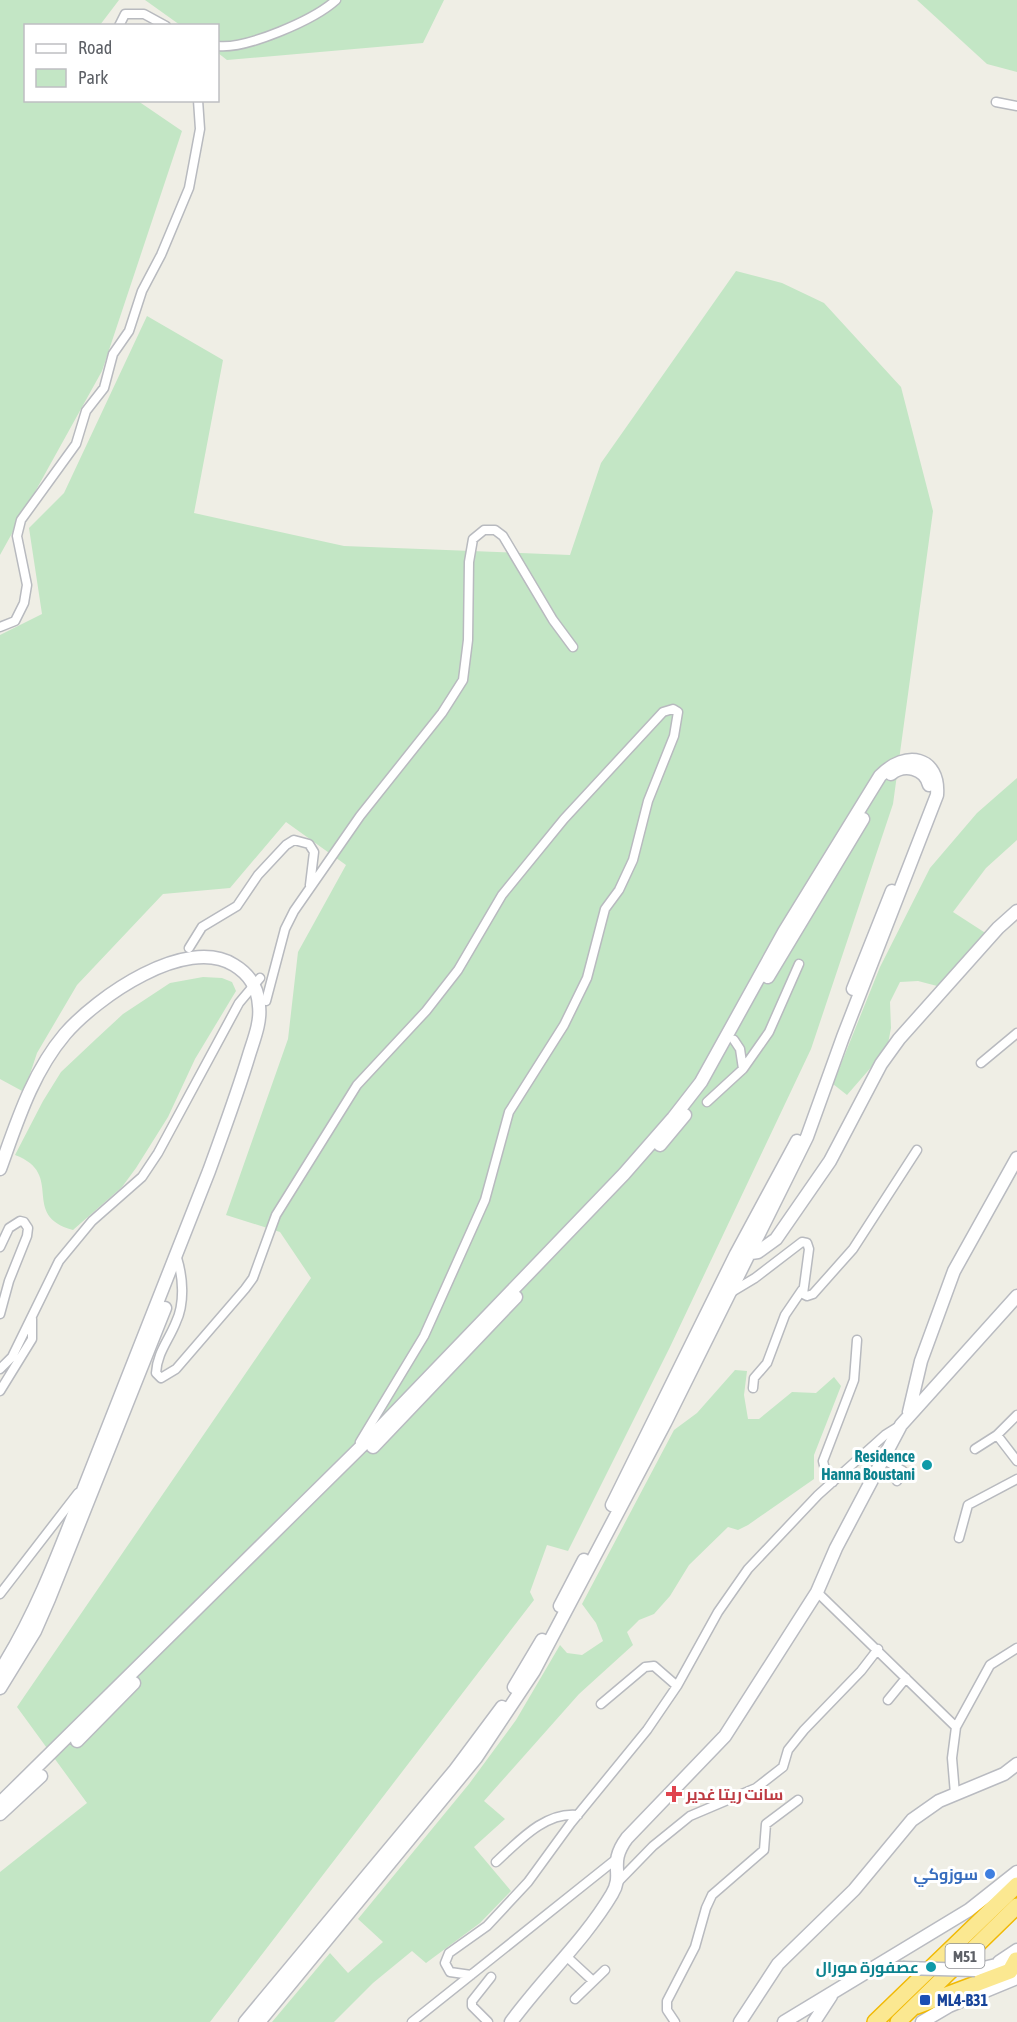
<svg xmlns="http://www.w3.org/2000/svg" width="1017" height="2022" font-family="'Asap Condensed',Cairo,sans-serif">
<rect width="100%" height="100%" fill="#efeee5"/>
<!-- green -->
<path fill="#c3e6c5" d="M 0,0 L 119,0 L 100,25 L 26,26 L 26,100 L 138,101 L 182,131 L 102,371 L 0,555 Z
M 145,0 L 444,0 L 423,43 L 227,60 L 218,53 L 218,26 L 180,25 Z
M 917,0 L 1017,0 L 1017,72 L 987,64 Z
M 736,271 L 782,283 L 824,303 L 901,387 L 933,511 L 893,804 L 811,1049 L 670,1347 L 568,1551 L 547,1545 L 530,1592 L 534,1600 L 210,2022 L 0,2022 L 0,1872 L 87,1803 L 17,1707 L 311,1278 L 280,1232 L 226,1215 L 288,1039 L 298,952 L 346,865 L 286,822 L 230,888 L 163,894 L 77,985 L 37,1053 L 24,1092 L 0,1079 L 0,635 L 42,614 L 29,528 L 64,493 L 147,316 L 223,360 L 194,513 L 344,546 L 570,555 L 601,463 Z
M 1017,778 L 1017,840 L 986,868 L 953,912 L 987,934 L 941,987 L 918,981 L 900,982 L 890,1002 L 891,1028 L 887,1049 L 847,1095 L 833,1084 L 880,967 L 930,868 L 977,813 Z
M 203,977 L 222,978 L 232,982 L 236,991 L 195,1059 L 168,1117 L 136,1168 L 122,1187 L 73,1230 C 19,1215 66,1174 15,1155 L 43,1101 L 61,1072 L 96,1039 L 123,1014 L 170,983 Z
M 735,1370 L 747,1371 L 744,1395 L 748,1419 L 759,1419 L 792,1392 L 816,1393 L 834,1377 L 841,1386 L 814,1455 L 814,1479 L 748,1525 L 738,1530 L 728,1527 L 689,1565 L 670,1596 L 654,1614 L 639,1620 L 627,1632 L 633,1645 L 579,1694 L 484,1801 L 505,1819 L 474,1847 L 511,1891 L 480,1923 L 426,1963 L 412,1951 L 373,1983 L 334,2022 L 272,2022 L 330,1953 L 348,1973 L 383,1942 L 358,1919 L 469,1784 L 516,1720 L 560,1645 L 567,1653 L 582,1655 L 603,1641 L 596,1623 L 582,1604 L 674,1430 L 697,1413 Z"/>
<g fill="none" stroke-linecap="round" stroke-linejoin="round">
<!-- street casing -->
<g stroke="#b8babf" stroke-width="11">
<path id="street" d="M 119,26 L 125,14 L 144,14 L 166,26
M 218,46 C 247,49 314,20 336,0
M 996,102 L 1017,106
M 0,627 L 15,621 L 24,603 L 27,585 L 17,536 L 21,520 L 76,444 L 86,411 L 104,388 L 113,354 L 129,331 L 142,291 L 161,255 L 189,188 L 200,129 L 198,100
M 189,948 L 202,927 L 237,906 L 258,875 L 286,845 L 294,840 L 309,844 L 314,852 L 310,885
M 266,1001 L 285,929 L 294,911 L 360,816 L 442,713 L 463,680 L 468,640 L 469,562 L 473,539 L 484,530 L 495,530 L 503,536 L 553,620 L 573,647
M 981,1063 L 1017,1033
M 743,1069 L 769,1032 L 799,964
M 707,1102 L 743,1069 L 740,1049 L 734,1040
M 0,1247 L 9,1228 L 20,1221 L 24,1222 L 28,1228 L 27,1236 L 9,1281 L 0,1314
M 177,1258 C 183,1277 185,1303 176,1322 C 169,1340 157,1353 156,1373 L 161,1378 L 176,1369 L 245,1289 L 253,1278 L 276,1215 L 357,1085 L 426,1011 L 458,970 L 502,895 L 564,819 L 663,712 L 673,709 L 678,712 L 674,736 L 648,801 L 633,860 L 619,890 L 605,909 L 587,978 L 564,1025 L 509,1112 L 485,1200 L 424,1336 L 360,1442
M 730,1293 L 755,1278 L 802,1242 L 807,1243 L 809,1249 L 803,1294 L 807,1296 L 813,1294 L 853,1249 L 917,1150
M 0,1369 L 12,1357 L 59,1261 L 92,1221 L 142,1177 L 158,1153 L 239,1003 L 260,978
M 753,1388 L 754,1378 L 767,1363 L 785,1315 L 802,1290
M 0,1391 L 32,1339 L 32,1319
M 997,1435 L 1017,1461
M 975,1449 L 997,1435 L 1017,1415
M 883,1459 L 903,1471 L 897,1481
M 833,1482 L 826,1474 L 823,1461 L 854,1380 L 857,1340
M 959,1538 L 968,1505 L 1017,1479
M 817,1592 L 956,1727
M 0,1594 L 78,1493
M 888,1700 L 906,1678
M 601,1704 L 645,1667 L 654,1666 L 677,1686
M 955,1794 L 952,1758 L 956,1727 L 990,1665 L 1017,1648
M 496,1862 C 518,1842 545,1811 578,1815
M 617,1883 L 653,1846 L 690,1816 L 756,1788 L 783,1767 L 788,1750 L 804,1730 L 861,1671 L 878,1649
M 566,1956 L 593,1981
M 471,1975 L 450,1972 L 445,1963 L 449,1953 L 487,1926 L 528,1882 L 571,1823 L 647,1730 L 677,1686 L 718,1612 L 748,1569 L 818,1495 L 885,1435 L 901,1425
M 575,1999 L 605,1970
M 412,2022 L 615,1860
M 488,2022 L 472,2006 L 472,2001 L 491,1977
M 675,2022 L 667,2010 L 667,2001 L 695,1947 L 706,1908 L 712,1895 L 764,1850 L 766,1824 L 798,1800"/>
</g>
<!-- secondary casing -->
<g stroke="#b9bbc1" stroke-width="15">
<path id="secondary" d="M 891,774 C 904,763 925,768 929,785
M 768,977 L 863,819
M 853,989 L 892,891
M 660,1145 L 685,1115
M 0,1169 C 17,1122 32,1073 65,1034 C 97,997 186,935 234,965 C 249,974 258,988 259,1006 C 261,1022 254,1039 249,1055 C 237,1095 223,1132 209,1171 C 169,1275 126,1379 86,1483 C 61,1547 37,1613 0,1671
M 744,1254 L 758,1252 L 776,1239 L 830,1161 L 881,1064 L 899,1039 L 998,928 L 1017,911
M 909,1412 L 921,1361 L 954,1271 L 1017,1158
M 373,1447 L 516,1297
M 612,1505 L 736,1254 L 797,1141
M 560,1606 L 584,1560
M 514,1687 L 542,1640
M 0,1688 L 35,1631 L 49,1599 L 165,1308
M 77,1741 L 134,1683
M 0,1803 L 378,1430 L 624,1174 L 673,1118 L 701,1082 L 784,932 L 880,776 C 906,749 940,757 937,795 L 843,1037 L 807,1137 L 665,1423 L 534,1671 L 476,1758 L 259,2022
M 0,1814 L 41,1776
M 999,1962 L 1017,1950
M 871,1968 L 903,1968
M 975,1970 L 1017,1960
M 245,2022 L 455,1770 L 502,1707
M 511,2022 C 543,1978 584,1941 612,1894 C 625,1872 607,1865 627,1838 L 725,1736 L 817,1592 L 836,1548 L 901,1425 L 1017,1296
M 740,2022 L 778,1964 L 854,1890 L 912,1820 L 939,1801 L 1004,1774 L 1017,1764
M 784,2022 L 969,1910 L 1017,1872
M 814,2022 L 831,1996
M 922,2022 L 949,2006 L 1017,1978"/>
</g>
<!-- highway casing -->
<g stroke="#f1b904" stroke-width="18">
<path id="highway" d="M 917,2006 L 1010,1971 L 1016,1960
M 875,2022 L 1017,1885
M 898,2022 L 1017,1906"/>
</g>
<!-- street -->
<use href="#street" stroke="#fff" stroke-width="8"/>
<!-- secondary -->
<use href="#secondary" stroke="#fff" stroke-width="12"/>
<!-- highway -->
<use href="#highway" stroke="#fbe891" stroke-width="15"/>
<!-- secondary-bridge casing -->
<g stroke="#b9bbc1" stroke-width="15" stroke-linecap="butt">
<path id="secondary-bridge" d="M 903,1968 L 975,1970"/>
</g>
<!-- secondary-bridge -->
<use href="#secondary-bridge" stroke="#fff" stroke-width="12"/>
</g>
<!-- markers -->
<g fill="#0f9aa8" stroke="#fff" stroke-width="2">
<circle cx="927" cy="1465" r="6"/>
<circle cx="931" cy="1967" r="6"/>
</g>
<path fill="#e0444e" stroke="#fff" stroke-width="2" d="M671 1785h6v6h6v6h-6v6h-6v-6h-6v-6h6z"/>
<circle fill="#3f7fe0" stroke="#fff" stroke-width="2" cx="990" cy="1874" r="6"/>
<rect fill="#1a4fb4" stroke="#fff" stroke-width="2" x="919" y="1994" width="12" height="12" rx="3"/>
<g text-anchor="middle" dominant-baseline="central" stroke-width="6" stroke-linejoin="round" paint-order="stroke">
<!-- shield labels -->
<rect fill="#fff" stroke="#8e9094" stroke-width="1.5" x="945.5" y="1944" width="39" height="24" rx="4.5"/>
<g font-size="15" font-weight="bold" fill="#5d6066">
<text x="965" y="1956">M51</text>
</g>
<!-- culture labels -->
<g font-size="16" font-weight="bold" fill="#0d838f" stroke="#fff" text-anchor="end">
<text x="915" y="1456">Residence<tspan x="915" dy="18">Hanna Boustani</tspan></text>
<text x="919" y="1967">عصفورة مورال</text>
</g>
<!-- health labels -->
<g font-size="16" font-weight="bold" fill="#be3a42" stroke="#fff" text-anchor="start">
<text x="686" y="1794">سانت ريتا غدير</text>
</g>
<!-- shop labels -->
<g font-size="16" font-weight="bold" fill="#366cbe" stroke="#fff" text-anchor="end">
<text x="978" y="1874">سوزوكي</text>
</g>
<!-- transit labels -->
<g font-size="16" font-weight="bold" fill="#164399" stroke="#fff" text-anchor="start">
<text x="937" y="2000">ML4-B31</text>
</g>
</g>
<!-- legend -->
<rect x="24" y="24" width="195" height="78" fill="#ffffff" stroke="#bebfc2" stroke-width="1.5"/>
<rect x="36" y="44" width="30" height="9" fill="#ffffff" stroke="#bebfc2" stroke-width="1.5"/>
<text x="78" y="54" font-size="18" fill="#5d6066">Road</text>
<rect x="36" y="69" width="30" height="18" fill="#c3e6c5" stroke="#bebfc2" stroke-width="1.5"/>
<text x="78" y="84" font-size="18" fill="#5d6066">Park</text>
</svg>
